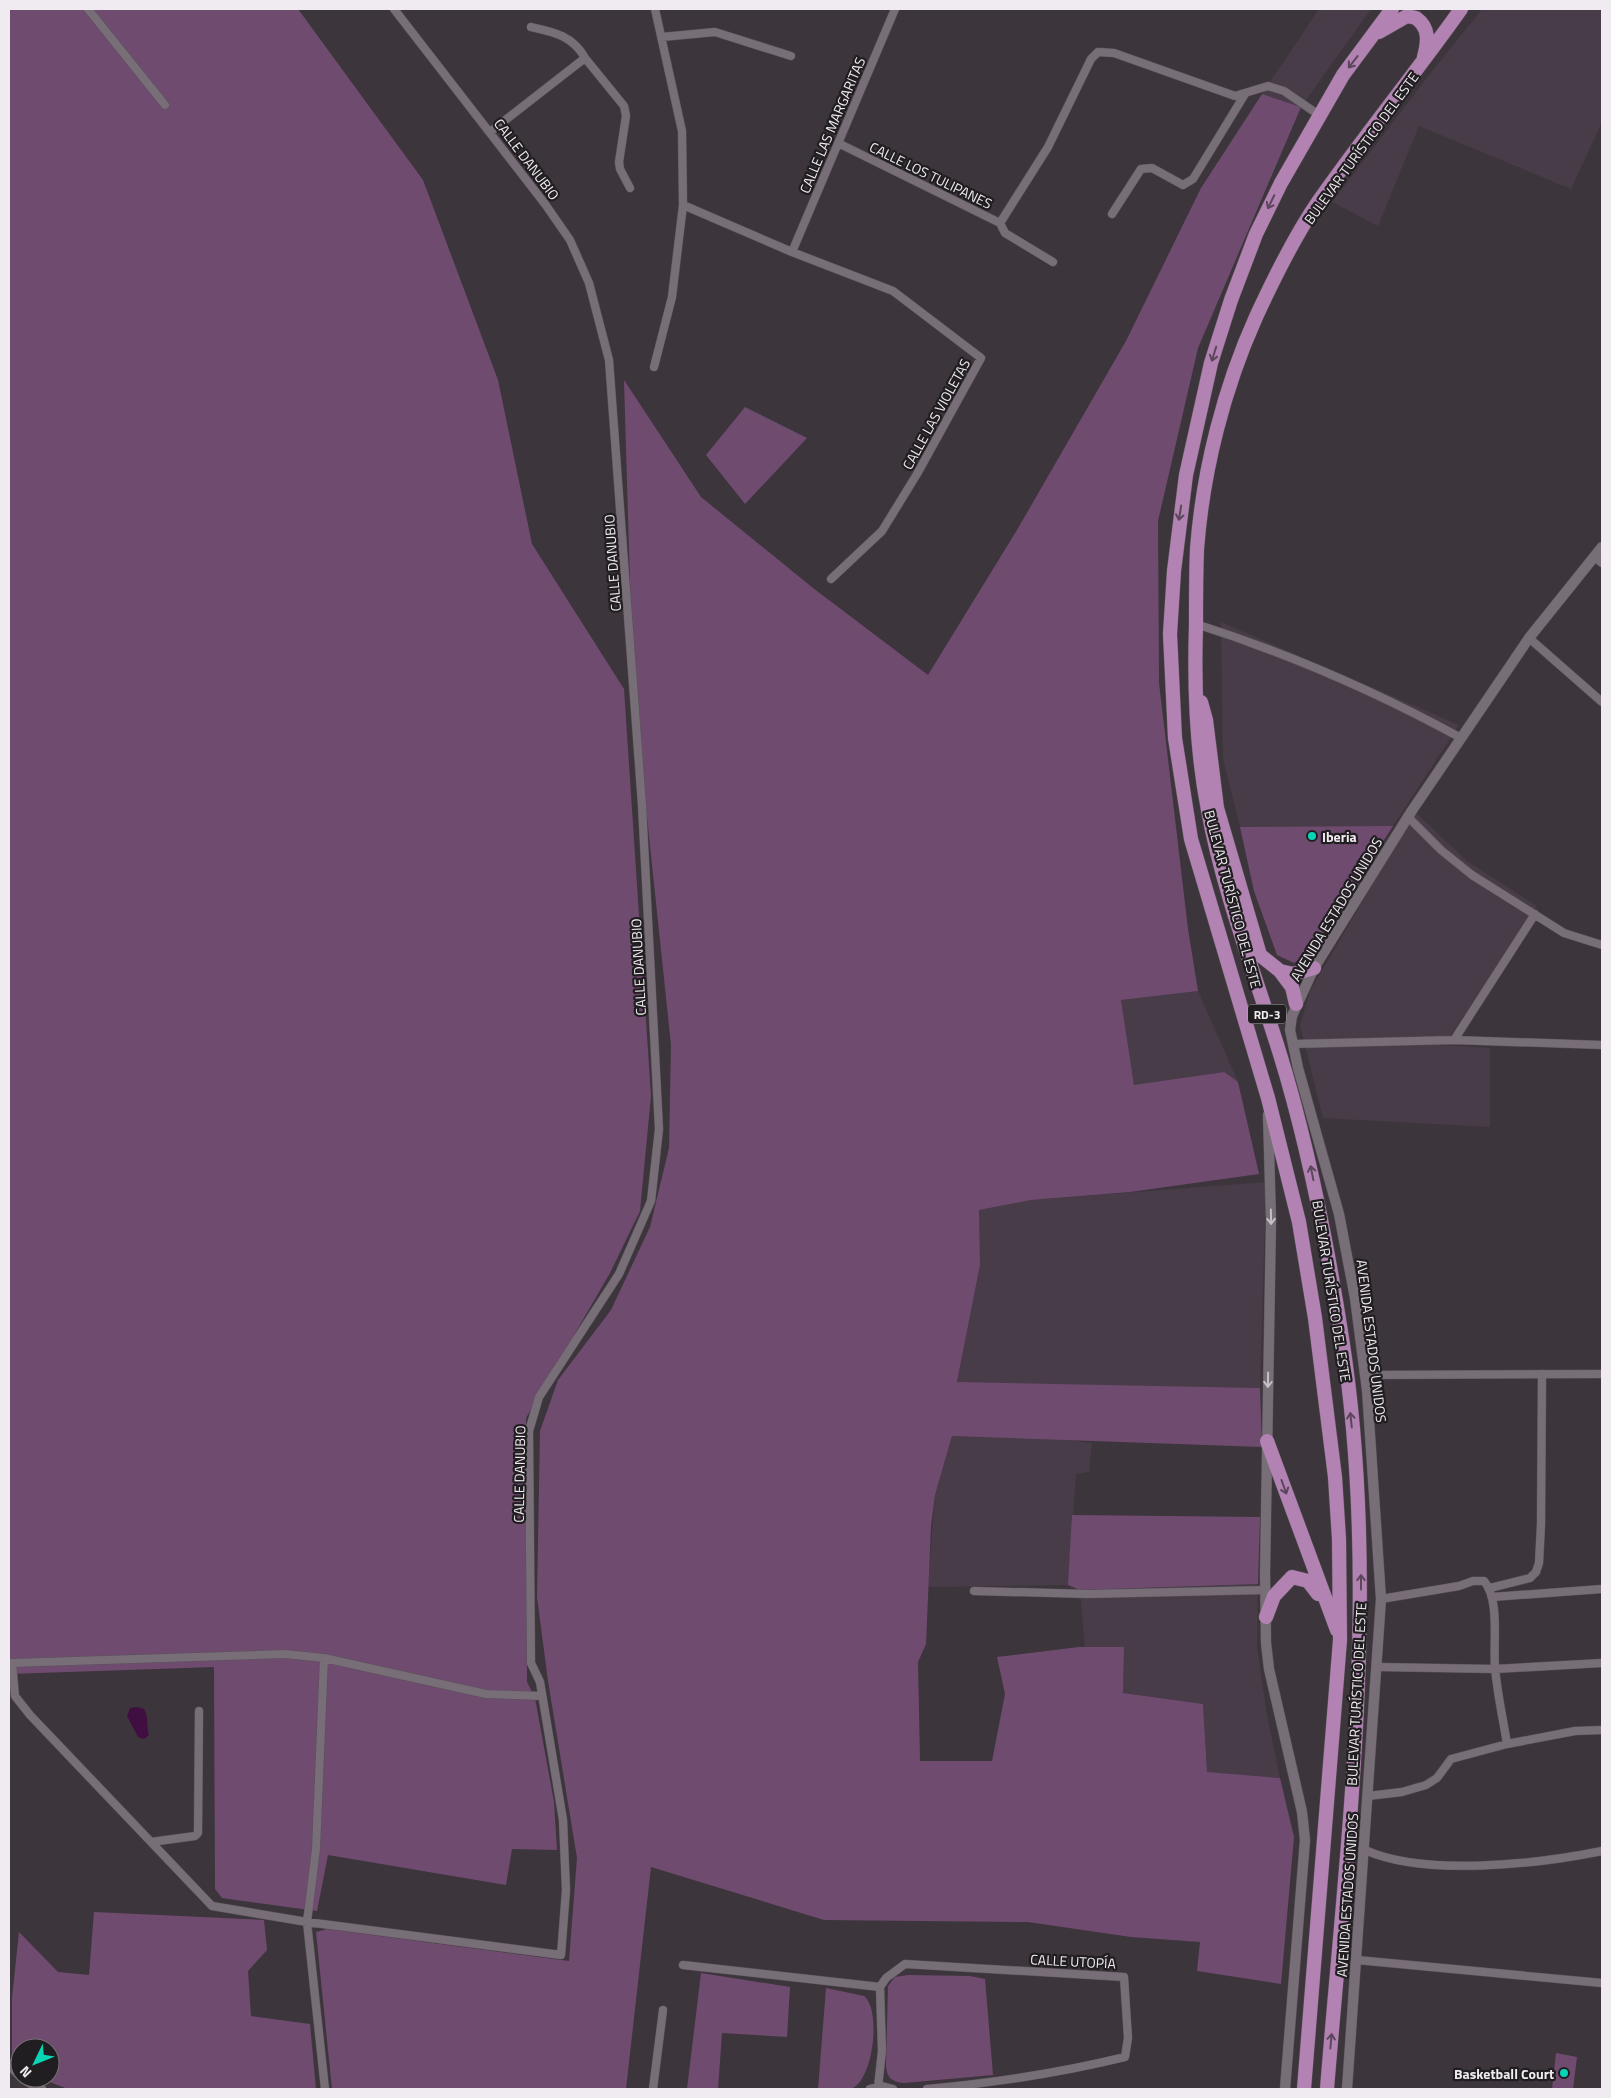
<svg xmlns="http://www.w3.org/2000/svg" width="1611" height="2098" font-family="'Titillium Web',sans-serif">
<rect width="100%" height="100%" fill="#3d353c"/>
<!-- built -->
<path fill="#483c48" d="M 1319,9 L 1371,9 L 1301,107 L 1262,94 Z
M 1482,9 L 1602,9 L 1602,122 L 1571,189 L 1419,126 L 1378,226 L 1332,202 L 1433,70 Z
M 1221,622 L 1459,725 L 1393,826 L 1240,827 L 1223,759 Z
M 1415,812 L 1467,861 L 1537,906 L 1444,1045 L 1490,1048 L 1490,1127 L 1323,1118 L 1300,1025 L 1310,991 Z
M 1198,991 L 1238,1082 L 1223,1072 L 1134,1086 L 1121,1000 Z
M 1266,1182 L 1260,1388 L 957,1383 L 980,1265 L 979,1210 L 1031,1200 Z
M 952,1436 L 1050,1438 L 1092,1443 L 1089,1472 L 1076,1474 L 1068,1585 L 928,1587 L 935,1495 Z
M 1258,1584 L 1257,1648 L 1267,1715 L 1280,1778 L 1207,1772 L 1203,1704 L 1123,1693 L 1124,1647 L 1085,1648 L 1080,1590 Z"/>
<!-- green -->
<path fill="#704b70" d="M 9,9 L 298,9 L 423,180 L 498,380 L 532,544 L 624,689 L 651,1096 L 640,1211 L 610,1273 L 526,1418 L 527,1682 L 535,1698 L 554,1802 L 557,1850 L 512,1849 L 506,1885 L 328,1855 L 317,1911 L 222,1898 L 215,1889 L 214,1667 L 9,1674 Z
M 1262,94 L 1301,107 L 1198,348 L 1158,521 L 1159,683 L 1188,929 L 1198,991 L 1121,1000 L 1134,1085 L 1224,1072 L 1238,1082 L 1259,1174 L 1130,1192 L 1031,1200 L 979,1210 L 980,1265 L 957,1382 L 1260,1388 L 1262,1447 L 952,1436 L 935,1495 L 931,1526 L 926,1644 L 918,1662 L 920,1761 L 992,1761 L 1005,1694 L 997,1657 L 1079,1647 L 1124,1647 L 1123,1693 L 1203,1704 L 1207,1772 L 1280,1778 L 1294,1837 L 1281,1984 L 1197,1971 L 1200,1942 L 1131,1937 L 1028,1922 L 824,1920 L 651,1867 L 626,2089 L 332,2089 L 316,1932 L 327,1929 L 569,1961 L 577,1858 L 548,1681 L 537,1597 L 540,1431 L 558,1380 L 611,1310 L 650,1227 L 669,1148 L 671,1045 L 633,684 L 624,380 L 701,497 L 813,588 L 928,675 L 1017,530 L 1126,341 L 1201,188 Z
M 745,407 L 807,438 L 745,504 L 706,455 Z
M 1393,826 L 1313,950 L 1294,963 L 1277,955 L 1254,891 L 1240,827 Z
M 1072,1515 L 1260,1517 L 1258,1584 L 1080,1590 L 1068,1585 Z
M 94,1912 L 264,1920 L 267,1950 L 248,1971 L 251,2016 L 310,2024 L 316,2089 L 68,2089 L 42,2079 L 40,2078 L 50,2078 L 50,2048 L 20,2048 L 20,2060 L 12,2053 L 12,1998 L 19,1932 L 58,1972 L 89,1975 Z
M 701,1973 L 790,1987 L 787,2037 L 722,2033 L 718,2089 L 687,2089 Z
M 908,1975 L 970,1976 L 985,1979 L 993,2075 L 904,2083 C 892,2082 887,2078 886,2066 L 888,1986 L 895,1977 Z
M 826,1988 L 864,1996 C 881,2009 874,2077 853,2088 C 845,2092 828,2089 818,2089 Z
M 1556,2053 L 1577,2057 L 1573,2089 L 1552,2089 Z"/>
<!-- water -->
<path fill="#410e42" d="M 137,1707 L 144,1709 C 149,1717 146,1726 149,1735 L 144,1739 L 138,1737 L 127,1716 L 130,1708 Z"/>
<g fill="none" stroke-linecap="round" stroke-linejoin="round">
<!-- minor casing -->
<g stroke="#595258" stroke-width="9">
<path id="minor" d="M 88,9 L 165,105
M 662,37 L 715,32 L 791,56
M 585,58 L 624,106 L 626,116 L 619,162 L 620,169 L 630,188
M 490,132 L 585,58 C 573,36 554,32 531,27
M 838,143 L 1000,223 L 1048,147 L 1091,59 L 1098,52 L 1114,53 L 1235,96 L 1268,86 L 1284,91 L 1319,115
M 683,205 L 792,252 L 893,291 L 981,358 L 917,474 L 882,531 L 831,579
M 1112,214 L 1141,169 L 1152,168 L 1183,185 L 1193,179 L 1245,94
M 1000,223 L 1005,233 L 1053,262
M 792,252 L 895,9
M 654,367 L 672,297 L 683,205 L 682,131 L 655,9
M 1594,557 L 1602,563
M 1196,624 C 1290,654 1375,691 1461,738
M 1529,638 L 1602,702
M 1408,817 L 1441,850 L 1472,875 L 1564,933 L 1602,945
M 1454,1040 L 1535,914
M 1293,1044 L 1454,1040 L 1602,1045
M 1365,1375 L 1602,1374
M 1490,1588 L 1530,1578 L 1536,1572 L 1539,1563 L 1541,1524 L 1542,1374
M 974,1591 L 1088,1594 L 1265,1590
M 1492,1597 L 1602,1589
M 1381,1599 L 1459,1586 L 1473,1581 L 1484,1581 C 1500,1599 1493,1643 1495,1667 C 1497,1693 1503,1718 1507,1744
M 9,1663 L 12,1663 L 15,1696 L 30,1715 L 212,1906 L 307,1922 L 316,1849 L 324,1658
M 12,1663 L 285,1654 L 324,1658 L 486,1694 L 542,1696
M 1378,1667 L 1495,1669 L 1602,1663
M 1368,1796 L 1402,1792 L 1426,1785 L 1437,1778 L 1451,1759 L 1507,1744 L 1575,1731 L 1602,1730
M 151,1842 L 195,1836 L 198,1833 L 199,1711
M 1365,1850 C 1425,1877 1538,1864 1602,1851
M 1357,1960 L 1602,1983
M 683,1965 L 880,1987
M 878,2087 L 882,2051 L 880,1987 L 886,1978 L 905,1964 L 1124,1977 L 1128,2038 L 1125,2057 C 1059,2073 994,2083 927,2089
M 325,2089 L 307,1922 L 561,1955 L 566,1890 L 563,1820 L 540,1682 L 531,1663 L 529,1431 L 539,1397 L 619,1274 L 651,1201 L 659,1129 L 642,805 L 609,360 L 589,283 L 570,240 L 545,204 L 394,9
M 653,2089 L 663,2010
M 870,2089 L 882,2086 L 893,2089"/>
</g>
<!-- tertiary casing -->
<g stroke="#595258" stroke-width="11">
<path id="tertiary" d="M 1268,1115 L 1271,1220 L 1265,1574 L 1266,1643 L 1269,1669 L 1302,1812 L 1305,1840 L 1285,2089
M 9,2064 L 20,2075
M 23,2078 L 41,2089
M 1347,2089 L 1381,1599 L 1367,1390 L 1355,1298 L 1339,1214 L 1298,1068 L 1290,1030 L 1292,1016 L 1314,968 L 1411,812 L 1529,638 L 1602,547"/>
</g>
<!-- trunk casing -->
<g stroke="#595258" stroke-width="15">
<path id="trunk" d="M 1379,32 L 1407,16 L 1416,18 C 1430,28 1428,42 1424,57
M 1201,702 L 1206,720 L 1217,808 L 1260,955 L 1280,971 L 1293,974 L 1314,968
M 1280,971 L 1292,987 L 1296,1004
M 1267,1441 L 1337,1630
M 1266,1617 L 1274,1596 L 1292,1577 L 1308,1581 L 1318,1594
M 1304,2089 L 1340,1640 L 1339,1539 L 1335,1477 L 1315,1318 L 1299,1222 L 1268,1098 L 1191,839 L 1175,738 L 1170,634 L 1174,571 L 1186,475 L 1211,363 L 1231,300 L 1256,234 L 1281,183 L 1343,75 L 1392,9
M 1327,2089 C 1347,1840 1381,1588 1342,1338 C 1327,1242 1308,1144 1279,1051 C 1254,971 1223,892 1208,810 C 1196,749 1194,687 1196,625 C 1196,600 1196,574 1197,549 C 1203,470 1224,388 1256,317 C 1274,278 1294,237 1318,202 C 1364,136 1415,74 1461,9"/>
</g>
<!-- minor -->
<use href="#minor" stroke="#776e77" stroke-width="8"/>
<!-- tertiary -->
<use href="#tertiary" stroke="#776e77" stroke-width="10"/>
<!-- trunk -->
<use href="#trunk" stroke="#b283b2" stroke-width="14"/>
</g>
<!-- one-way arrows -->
<defs><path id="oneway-shaft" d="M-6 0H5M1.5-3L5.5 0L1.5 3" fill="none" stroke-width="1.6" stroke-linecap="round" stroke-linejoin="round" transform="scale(1.25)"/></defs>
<g stroke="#5b465b">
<use href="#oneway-shaft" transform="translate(1353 62) rotate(128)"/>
<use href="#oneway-shaft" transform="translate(1271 202) rotate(116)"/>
<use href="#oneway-shaft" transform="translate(1214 354) rotate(107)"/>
<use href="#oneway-shaft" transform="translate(1180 513) rotate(99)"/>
<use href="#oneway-shaft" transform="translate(1312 1173) rotate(-101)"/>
<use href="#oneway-shaft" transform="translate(1351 1420) rotate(-96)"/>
<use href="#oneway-shaft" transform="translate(1284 1487) rotate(70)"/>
<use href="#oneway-shaft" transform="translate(1361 1582) rotate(-90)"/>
<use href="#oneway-shaft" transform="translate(1331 2041) rotate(-85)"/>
</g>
<g stroke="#c6bfc6">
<use href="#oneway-shaft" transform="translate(1271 1217) rotate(89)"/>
<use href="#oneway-shaft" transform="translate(1268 1380) rotate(91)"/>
</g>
<!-- markers -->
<g fill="#08d5b5" stroke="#211e21" stroke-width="2">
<circle cx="1312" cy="836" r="5"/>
<circle cx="1564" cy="2073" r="5"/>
</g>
<g text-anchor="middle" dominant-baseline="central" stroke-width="4.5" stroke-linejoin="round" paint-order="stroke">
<!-- shield labels -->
<rect fill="#211e21" stroke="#b2aeb2" stroke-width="1" x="1248" y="1004.5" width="38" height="19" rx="4"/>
<g font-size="12" font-weight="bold" fill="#f0ebf0">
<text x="1267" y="1014">RD-3</text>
</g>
<!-- street labels -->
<g font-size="14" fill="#f0ebf0" stroke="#211e21">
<text transform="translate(832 125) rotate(-67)">CALLE LAS MARGARITAS</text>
<text transform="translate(1361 148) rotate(-54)">BULEVAR TURÍSTICO DEL ESTE</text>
<text transform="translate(527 159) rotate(53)">CALLE DANUBIO</text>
<text transform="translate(931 175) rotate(26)">CALLE LOS TULIPANES</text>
<text transform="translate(936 414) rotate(-61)">CALLE LAS VIOLETAS</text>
<text transform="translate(612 563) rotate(-94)">CALLE DANUBIO</text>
<text transform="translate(1233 899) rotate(75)">BULEVAR TURÍSTICO DEL ESTE</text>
<text transform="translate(1336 909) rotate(-59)">AVENIDA ESTADOS UNIDOS</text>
<text transform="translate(638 967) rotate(-93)">CALLE DANUBIO</text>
<text transform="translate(1332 1291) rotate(81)">BULEVAR TURÍSTICO DEL ESTE</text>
<text transform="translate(1372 1341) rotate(83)">AVENIDA ESTADOS UNIDOS</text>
<text transform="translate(519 1474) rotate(-89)">CALLE DANUBIO</text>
<text transform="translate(1356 1694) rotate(-87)">BULEVAR TURÍSTICO DEL ESTE</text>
<text transform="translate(1347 1895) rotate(-86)">AVENIDA ESTADOS UNIDOS</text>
<text transform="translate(1073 1961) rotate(3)">CALLE UTOPÍA</text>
</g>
<!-- poi labels -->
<g font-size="14" font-weight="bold" fill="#f0ebf0" stroke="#211e21" text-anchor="start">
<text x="1322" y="836">Iberia</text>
<text x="1554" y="2073" text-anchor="end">Basketball Court</text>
</g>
</g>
<!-- border -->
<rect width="1611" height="2098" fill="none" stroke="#f0ebf0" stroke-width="20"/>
<!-- north arrow -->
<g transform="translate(35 2063) rotate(227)"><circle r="24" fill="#211e21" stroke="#747074"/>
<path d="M0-4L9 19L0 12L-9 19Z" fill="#08d5b5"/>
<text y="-8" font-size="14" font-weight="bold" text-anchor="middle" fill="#f0ebf0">N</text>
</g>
</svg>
